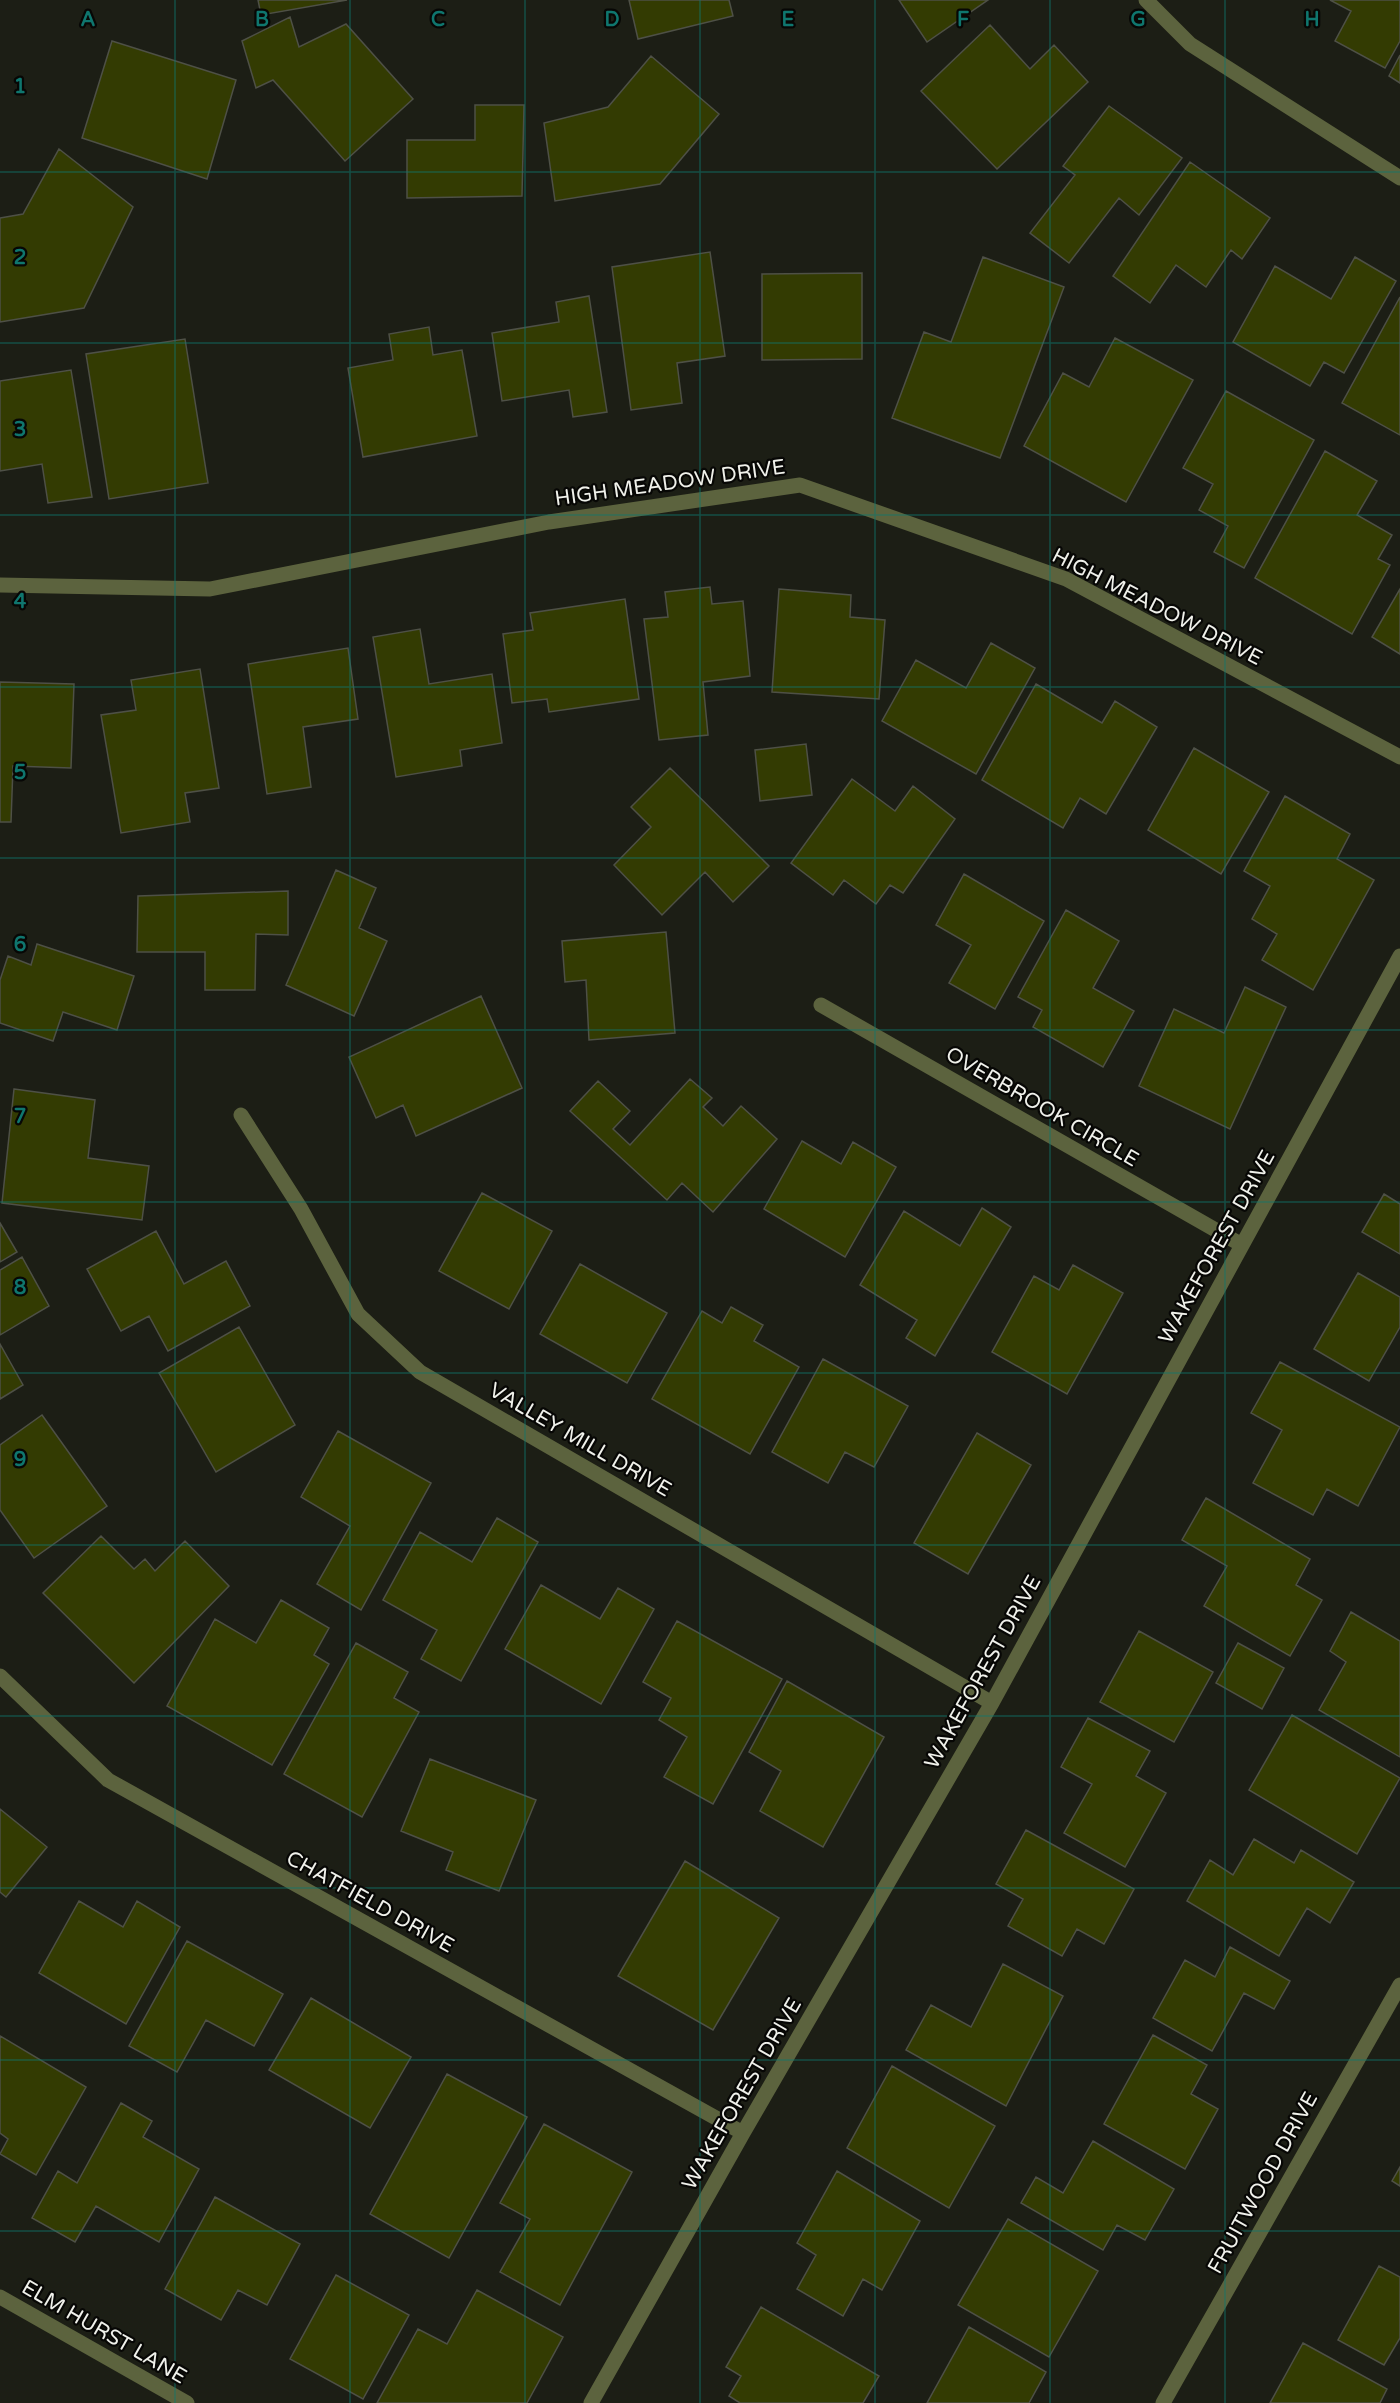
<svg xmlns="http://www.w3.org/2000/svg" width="1400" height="2403" font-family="'Varela Round',sans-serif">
<rect width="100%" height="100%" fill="#1c1e15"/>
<!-- building -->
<path fill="#333b02" stroke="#4e5046" stroke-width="1.5" d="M 258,0 L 347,0 L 261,15 Z
M 629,0 L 729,0 L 733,16 L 638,39 Z
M 899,0 L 988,0 L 927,42 Z
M 1330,0 L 1400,0 L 1400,41 L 1385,68 L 1335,41 L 1351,11 Z
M 290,17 L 299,47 L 346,24 L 413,99 L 345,161 L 273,80 L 256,88 L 242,41 Z
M 990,25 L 1030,69 L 1054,45 L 1088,82 L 997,169 L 921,91 Z
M 112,41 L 236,80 L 207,179 L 82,138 Z
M 1400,55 L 1400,83 L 1389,76 Z
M 651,56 L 719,114 L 660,184 L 555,201 L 544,123 L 608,107 Z
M 475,105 L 524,105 L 522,196 L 407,198 L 407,140 L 475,140 Z
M 1109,106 L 1182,158 L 1139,215 L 1119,198 L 1069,263 L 1030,233 L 1075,175 L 1063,166 Z
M 59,149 L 133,207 L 84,308 L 0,322 L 0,218 L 23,214 Z
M 1190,162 L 1270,218 L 1242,259 L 1231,250 L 1206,287 L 1176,265 L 1150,303 L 1113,276 Z
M 710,252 L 725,356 L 677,363 L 682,403 L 631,410 L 612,267 Z
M 983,257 L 1064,287 L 1000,458 L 892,418 L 924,332 L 951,342 Z
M 1355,257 L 1396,281 L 1344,373 L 1324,362 L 1310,386 L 1233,342 L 1275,266 L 1331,299 Z
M 862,273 L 862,359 L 762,360 L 762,274 Z
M 589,296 L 607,412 L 573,417 L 569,390 L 502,401 L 492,333 L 559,322 L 556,302 Z
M 1400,297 L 1400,435 L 1342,403 Z
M 429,327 L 433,355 L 462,350 L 477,436 L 363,457 L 348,368 L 393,360 L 389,334 Z
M 1115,338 L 1193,380 L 1126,502 L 1024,446 L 1063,373 L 1089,387 Z
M 185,339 L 208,483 L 109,499 L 86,354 Z
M 71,370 L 92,497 L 48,503 L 42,464 L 0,471 L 0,381 Z
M 1226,391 L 1314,440 L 1244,568 L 1214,552 L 1228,526 L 1199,510 L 1213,484 L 1183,468 Z
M 1325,451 L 1377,481 L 1357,515 L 1392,535 L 1378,559 L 1390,565 L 1352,634 L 1255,578 Z
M 710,587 L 712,604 L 743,601 L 750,676 L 703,682 L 708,735 L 659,740 L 644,619 L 668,617 L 665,592 Z
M 779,589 L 851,595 L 850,617 L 885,620 L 879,699 L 772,692 Z
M 1400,589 L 1400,654 L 1372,637 Z
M 625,599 L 639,699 L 549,712 L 547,699 L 512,703 L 503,634 L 533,630 L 530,613 Z
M 420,629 L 429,684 L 492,674 L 502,743 L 460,750 L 462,766 L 396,777 L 373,637 Z
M 991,643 L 1035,668 L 976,774 L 882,721 L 916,660 L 966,688 Z
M 348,648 L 358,719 L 303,727 L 311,787 L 267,794 L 248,664 Z
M 200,669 L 219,788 L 185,793 L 190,822 L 121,833 L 101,715 L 136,710 L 131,680 Z
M 0,682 L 74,684 L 71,768 L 13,766 L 11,822 L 0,822 Z
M 1036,684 L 1102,723 L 1115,701 L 1157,727 L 1106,814 L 1080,798 L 1063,828 L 982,780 Z
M 806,744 L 812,795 L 760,801 L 755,750 Z
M 1194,748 L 1269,792 L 1221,874 L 1148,830 Z
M 670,768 L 769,866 L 733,902 L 705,872 L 662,915 L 614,865 L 651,827 L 631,807 Z
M 852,779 L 895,811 L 913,786 L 955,819 L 903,893 L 890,885 L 876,904 L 844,880 L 833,895 L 791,863 Z
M 1285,796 L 1350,834 L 1337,859 L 1374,880 L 1313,990 L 1262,960 L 1277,934 L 1252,919 L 1270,886 L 1244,871 Z
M 336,870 L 376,888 L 359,928 L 387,941 L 354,1016 L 286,985 Z
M 964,874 L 1044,921 L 995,1009 L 949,983 L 971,945 L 936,925 Z
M 288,891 L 288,935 L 256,934 L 255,990 L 205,990 L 205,952 L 137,952 L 138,896 Z
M 1066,910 L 1119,941 L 1093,988 L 1134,1011 L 1103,1067 L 1033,1027 L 1042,1010 L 1018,997 Z
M 666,932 L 675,1033 L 589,1040 L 586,980 L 565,982 L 562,941 Z
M 37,944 L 134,976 L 117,1030 L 63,1012 L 53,1041 L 0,1023 L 0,980 L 8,956 L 31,965 Z
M 1245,987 L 1286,1007 L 1230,1129 L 1139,1086 L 1174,1009 L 1224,1033 Z
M 481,996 L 522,1088 L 416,1136 L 403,1105 L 376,1118 L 349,1057 Z
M 690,1079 L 712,1098 L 703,1107 L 723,1126 L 741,1106 L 777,1139 L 713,1212 L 682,1183 L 667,1200 L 570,1111 L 598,1081 L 630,1111 L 613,1129 L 630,1145 Z
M 14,1089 L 95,1100 L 88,1158 L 149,1166 L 142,1220 L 2,1203 Z
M 802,1141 L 841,1164 L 853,1142 L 896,1167 L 845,1257 L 764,1209 Z
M 482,1193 L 552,1231 L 509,1309 L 439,1271 Z
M 1384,1194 L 1400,1204 L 1400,1254 L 1362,1232 Z
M 982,1208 L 1011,1227 L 935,1356 L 906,1338 L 917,1320 L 860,1285 L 904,1211 L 960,1246 Z
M 0,1223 L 17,1252 L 0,1262 Z
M 156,1231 L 184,1284 L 226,1261 L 250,1306 L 168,1351 L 149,1316 L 121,1331 L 87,1269 Z
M 22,1257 L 49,1306 L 0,1335 L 0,1270 Z
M 580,1264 L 667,1313 L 627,1383 L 540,1334 Z
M 1073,1265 L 1123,1293 L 1067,1394 L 992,1352 L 1034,1276 L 1059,1290 Z
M 1358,1273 L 1400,1297 L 1400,1327 L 1369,1381 L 1314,1349 Z
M 731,1307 L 763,1325 L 754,1341 L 799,1367 L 750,1454 L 652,1399 L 702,1311 L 722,1323 Z
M 239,1327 L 295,1425 L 216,1472 L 159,1373 Z
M 0,1344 L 23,1385 L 0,1399 Z
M 823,1359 L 908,1406 L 874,1467 L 845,1452 L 828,1483 L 772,1452 Z
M 1280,1362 L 1400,1427 L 1358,1506 L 1327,1489 L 1313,1515 L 1253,1483 L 1282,1430 L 1251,1413 Z
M 42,1415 L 107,1506 L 34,1558 L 0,1510 L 0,1445 Z
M 338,1431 L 431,1483 L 361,1610 L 317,1584 L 350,1526 L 301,1497 Z
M 977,1433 L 1031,1465 L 968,1574 L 914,1543 Z
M 1206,1498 L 1310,1559 L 1296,1585 L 1322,1600 L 1290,1656 L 1204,1606 L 1227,1566 L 1182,1540 Z
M 497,1518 L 538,1542 L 461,1681 L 421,1659 L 437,1630 L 383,1600 L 420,1532 L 472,1562 Z
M 101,1536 L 134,1569 L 145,1559 L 155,1571 L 185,1541 L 229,1586 L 134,1683 L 43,1593 Z
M 541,1585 L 600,1619 L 618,1588 L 654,1609 L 601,1704 L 505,1649 Z
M 281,1600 L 329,1628 L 314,1655 L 329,1664 L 272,1765 L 167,1706 L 215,1619 L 256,1643 Z
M 1351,1612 L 1400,1641 L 1400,1757 L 1319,1710 L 1346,1662 L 1330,1651 Z
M 677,1621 L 782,1679 L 713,1804 L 664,1777 L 687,1737 L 659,1720 L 671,1698 L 643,1682 Z
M 1139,1631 L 1213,1672 L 1174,1742 L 1100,1702 Z
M 356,1643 L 408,1672 L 394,1698 L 419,1712 L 362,1817 L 284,1774 Z
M 1238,1643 L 1284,1668 L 1262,1709 L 1216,1683 Z
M 787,1681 L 884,1737 L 823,1847 L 760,1811 L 781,1771 L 749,1752 Z
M 1292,1715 L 1400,1778 L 1357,1854 L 1249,1790 Z
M 1088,1718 L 1150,1751 L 1136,1776 L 1166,1793 L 1125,1867 L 1064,1833 L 1092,1784 L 1061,1767 Z
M 430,1759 L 536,1800 L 499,1891 L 446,1870 L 453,1852 L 401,1831 Z
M 0,1809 L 47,1847 L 6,1897 L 0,1892 Z
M 1026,1830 L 1134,1889 L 1104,1944 L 1077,1929 L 1062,1956 L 1008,1926 L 1023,1899 L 996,1884 Z
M 1254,1839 L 1294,1863 L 1301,1850 L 1354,1882 L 1330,1923 L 1307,1908 L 1279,1956 L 1187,1901 L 1210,1860 L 1233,1875 Z
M 685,1861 L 779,1918 L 713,2030 L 618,1976 Z
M 79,1901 L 123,1927 L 137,1901 L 180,1927 L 126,2024 L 39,1973 Z
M 187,1941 L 283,1994 L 254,2046 L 206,2020 L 177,2072 L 129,2046 Z
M 1230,1947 L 1290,1981 L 1274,2009 L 1244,1993 L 1212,2051 L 1153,2018 L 1185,1960 L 1215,1977 Z
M 1003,1964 L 1063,1996 L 1006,2106 L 906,2050 L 931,2005 L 971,2027 Z
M 311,1998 L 411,2057 L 370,2128 L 269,2070 Z
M 1153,2035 L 1207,2065 L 1191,2094 L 1218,2109 L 1185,2169 L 1104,2124 Z
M 0,2036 L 86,2087 L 36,2175 L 0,2154 L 8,2139 L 0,2133 Z
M 892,2066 L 995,2126 L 949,2208 L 847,2148 Z
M 447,2074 L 527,2117 L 449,2258 L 370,2214 Z
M 121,2103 L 152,2121 L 143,2137 L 199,2169 L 159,2242 L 96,2206 L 75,2242 L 32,2218 L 58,2171 L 77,2183 Z
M 544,2124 L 632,2172 L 560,2305 L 500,2272 L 530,2219 L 500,2203 Z
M 1093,2141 L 1174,2189 L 1145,2240 L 1117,2225 L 1103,2250 L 1021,2203 L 1036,2177 L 1063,2193 Z
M 1400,2167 L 1400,2186 L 1392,2181 Z
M 837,2171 L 920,2221 L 882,2290 L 863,2279 L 843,2316 L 797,2289 L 816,2255 L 797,2243 Z
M 215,2197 L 300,2244 L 267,2305 L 238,2290 L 221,2320 L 165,2289 Z
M 1008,2219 L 1098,2271 L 1049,2357 L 958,2305 Z
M 1379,2266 L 1400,2277 L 1400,2338 L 1384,2365 L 1338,2340 Z
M 336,2275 L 409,2315 L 363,2399 L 290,2359 Z
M 477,2290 L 563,2337 L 527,2403 L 377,2403 L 418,2329 L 447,2344 Z
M 761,2307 L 879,2376 L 863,2403 L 740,2403 L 729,2396 L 741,2376 L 726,2367 Z
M 969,2327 L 1046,2372 L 1029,2403 L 927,2403 Z
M 1303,2343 L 1387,2389 L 1380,2403 L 1270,2403 Z"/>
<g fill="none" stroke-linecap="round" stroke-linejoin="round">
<!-- street -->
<path stroke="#5c633e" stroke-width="15" d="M 1146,0 L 1190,44 L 1400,178
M 0,585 L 210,589 L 549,522 L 800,485 L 1066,579 L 1400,757
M 821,1005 L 1242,1245
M 241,1115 L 301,1209 L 358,1314 L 420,1372 L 992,1703
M 0,1676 L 108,1780 L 743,2133
M 0,2297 L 187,2403
M 591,2403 L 743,2133 L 992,1703 L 1400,956
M 1163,2403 L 1400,1985"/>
</g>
<!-- grid -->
<path fill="none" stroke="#0f766e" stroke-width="1.5" stroke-opacity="0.55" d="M 175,0 L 175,2403M 350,0 L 350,2403M 525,0 L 525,2403M 700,0 L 700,2403M 875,0 L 875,2403M 1050,0 L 1050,2403M 1225,0 L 1225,2403M 0,172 L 1400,172M 0,343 L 1400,343M 0,515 L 1400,515M 0,687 L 1400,687M 0,858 L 1400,858M 0,1030 L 1400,1030M 0,1202 L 1400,1202M 0,1373 L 1400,1373M 0,1545 L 1400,1545M 0,1716 L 1400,1716M 0,1888 L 1400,1888M 0,2060 L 1400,2060M 0,2231 L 1400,2231"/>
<g text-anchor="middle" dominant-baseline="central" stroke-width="4.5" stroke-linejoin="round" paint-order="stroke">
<!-- street labels -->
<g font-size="21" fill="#f0f1eb" stroke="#070705">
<text transform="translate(670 483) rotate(-8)">HIGH MEADOW DRIVE</text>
<text transform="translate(1157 607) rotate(27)">HIGH MEADOW DRIVE</text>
<text transform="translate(1042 1107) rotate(30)">OVERBROOK CIRCLE</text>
<text transform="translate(1217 1247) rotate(-61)">WAKEFOREST DRIVE</text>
<text transform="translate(580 1440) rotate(30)">VALLEY MILL DRIVE</text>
<text transform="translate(983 1672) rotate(-61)">WAKEFOREST DRIVE</text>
<text transform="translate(370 1902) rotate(29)">CHATFIELD DRIVE</text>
<text transform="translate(742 2094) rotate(-60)">WAKEFOREST DRIVE</text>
<text transform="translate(1263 2183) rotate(-61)">FRUITWOOD DRIVE</text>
<text transform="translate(104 2332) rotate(30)">ELM HURST LANE</text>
</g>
</g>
<g font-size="20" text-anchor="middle" font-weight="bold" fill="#0f766e" stroke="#070705" stroke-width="4.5" stroke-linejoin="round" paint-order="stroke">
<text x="88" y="26">A</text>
<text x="262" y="26">B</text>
<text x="438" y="26">C</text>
<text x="612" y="26">D</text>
<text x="788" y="26">E</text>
<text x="963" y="26">F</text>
<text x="1138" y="26">G</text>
<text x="1312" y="26">H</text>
<text x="20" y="93">1</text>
<text x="20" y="264">2</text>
<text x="20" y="436">3</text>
<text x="20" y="608">4</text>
<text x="20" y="779">5</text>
<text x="20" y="951">6</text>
<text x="20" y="1123">7</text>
<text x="20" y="1294">8</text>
<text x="20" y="1466">9</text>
</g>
</svg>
